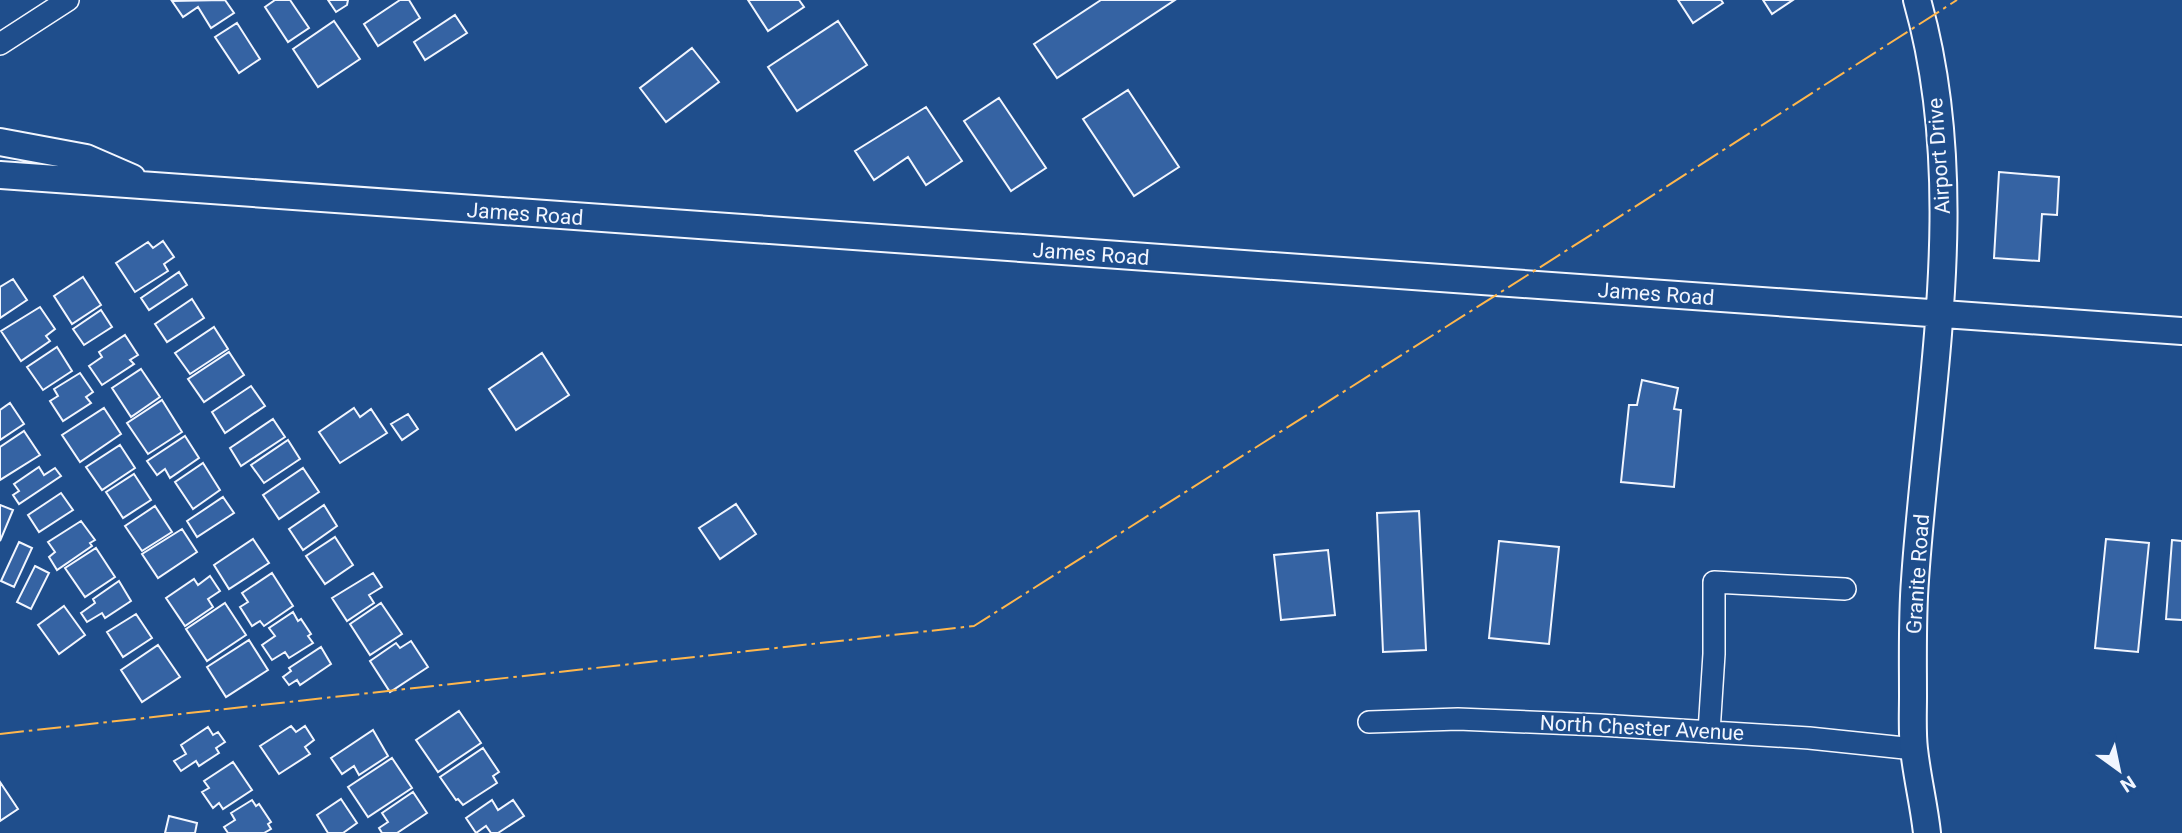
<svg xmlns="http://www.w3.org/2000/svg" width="2182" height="833" font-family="Roboto,sans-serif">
<rect width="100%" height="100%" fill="#1f4e8c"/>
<!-- building -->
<path fill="#3563a3" stroke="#f2f6ff" stroke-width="2" d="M 225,0 L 234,13 L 211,28 L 198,7 L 183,17 L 172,1 Z
M 275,0 L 290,0 L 309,28 L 288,42 L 265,7 Z
M 328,0 L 348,0 L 347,5 L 336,12 Z
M 400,0 L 409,0 L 420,18 L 378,46 L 364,24 Z
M 748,0 L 799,0 L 804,7 L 768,31 Z
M 1101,0 L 1175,0 L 1057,78 L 1034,44 Z
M 1678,0 L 1721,0 L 1723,3 L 1693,23 Z
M 1763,0 L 1793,0 L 1772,14 Z
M 455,15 L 467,33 L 425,60 L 414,42 Z
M 334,21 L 360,59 L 318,87 L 293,49 Z
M 838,21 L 867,65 L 797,111 L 768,67 Z
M 237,23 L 260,59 L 239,73 L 215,37 Z
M 692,48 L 719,82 L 666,122 L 640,88 Z
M 1128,90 L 1179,167 L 1134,196 L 1083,119 Z
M 999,98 L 1046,168 L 1011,191 L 964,121 Z
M 926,107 L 962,161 L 926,185 L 908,157 L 874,180 L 855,151 Z
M 1999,172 L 2059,177 L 2057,215 L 2042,214 L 2039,261 L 1994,258 Z
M 163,241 L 174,257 L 164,264 L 168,271 L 135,292 L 116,263 L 148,242 L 153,248 Z
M 179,272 L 187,285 L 149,310 L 141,298 Z
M 83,277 L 101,305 L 72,324 L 54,296 Z
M 13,279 L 27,300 L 0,318 L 0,287 Z
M 192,299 L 204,318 L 167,342 L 155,324 Z
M 40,307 L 55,329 L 46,336 L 50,341 L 21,361 L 1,331 Z
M 101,310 L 112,327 L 84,345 L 73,329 Z
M 214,327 L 228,349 L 190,374 L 175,353 Z
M 125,335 L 138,355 L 130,360 L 134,364 L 102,385 L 89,366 L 102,357 L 99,352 Z
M 57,347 L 72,371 L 43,390 L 27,367 Z
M 229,352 L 244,375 L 204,402 L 188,379 Z
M 542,353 L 569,395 L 516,430 L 489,389 Z
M 141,369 L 160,397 L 131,417 L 112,388 Z
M 80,373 L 93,392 L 86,397 L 91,403 L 63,421 L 50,401 L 58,396 L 54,389 Z
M 1642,380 L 1678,388 L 1674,409 L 1681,410 L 1674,487 L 1621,482 L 1629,405 L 1637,405 Z
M 251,386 L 265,406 L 225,433 L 212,412 Z
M 162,400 L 182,432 L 148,454 L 127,423 Z
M 10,403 L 24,424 L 0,440 L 0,410 Z
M 104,408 L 121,434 L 80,462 L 62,435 Z
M 354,408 L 360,417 L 371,409 L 387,433 L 340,463 L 319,432 Z
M 408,414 L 418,429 L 402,440 L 391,424 Z
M 273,419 L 285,437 L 241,466 L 230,448 Z
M 24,431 L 40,455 L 0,480 L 0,447 Z
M 185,436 L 199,458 L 170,478 L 165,469 L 157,475 L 147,461 Z
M 288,440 L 300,459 L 264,483 L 251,465 Z
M 120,445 L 135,468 L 102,490 L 86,467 Z
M 203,463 L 220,490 L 193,509 L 175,482 Z
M 39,467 L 44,475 L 55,468 L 61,476 L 19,504 L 13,495 L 19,491 L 14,484 Z
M 303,468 L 319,492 L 279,519 L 263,495 Z
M 134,474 L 151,500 L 123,518 L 106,492 Z
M 61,493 L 73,510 L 39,532 L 28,515 Z
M 223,497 L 234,513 L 197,537 L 187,521 Z
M 736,504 L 756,534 L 720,559 L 699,528 Z
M 0,505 L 13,510 L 0,541 Z
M 324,505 L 337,526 L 303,550 L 289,529 Z
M 155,506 L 172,532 L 142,551 L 125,526 Z
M 1419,511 L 1426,650 L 1383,652 L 1377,513 Z
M 81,521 L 95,540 L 90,543 L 92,546 L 57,570 L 49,557 L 55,552 L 48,542 Z
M 182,529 L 197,552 L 158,578 L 142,554 Z
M 335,537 L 353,565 L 325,584 L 306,556 Z
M 253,539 L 269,563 L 229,589 L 214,565 Z
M 2106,539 L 2149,543 L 2138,652 L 2095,648 Z
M 2172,540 L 2182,541 L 2182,620 L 2166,619 Z
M 1499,541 L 1559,547 L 1549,644 L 1489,638 Z
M 19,542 L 32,548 L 14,587 L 1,581 Z
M 96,548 L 115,577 L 85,597 L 65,568 Z
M 1328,550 L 1335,615 L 1281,620 L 1274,555 Z
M 35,566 L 49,573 L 31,609 L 17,602 Z
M 272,573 L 293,606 L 264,626 L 260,621 L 252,626 L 240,607 L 248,602 L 242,593 Z
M 373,573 L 382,587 L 369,595 L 374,603 L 347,621 L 332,598 Z
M 210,576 L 220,591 L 208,599 L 213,607 L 185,626 L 166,598 L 194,579 L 198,585 Z
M 119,581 L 131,601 L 105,618 L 102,613 L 87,622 L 81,613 L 95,603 L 93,599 Z
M 225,603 L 246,635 L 207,661 L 186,629 Z
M 381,603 L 402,634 L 370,655 L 350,624 Z
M 64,606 L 85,635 L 59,654 L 38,625 Z
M 293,612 L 298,621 L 301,619 L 311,634 L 308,636 L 313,643 L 289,658 L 285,652 L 272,660 L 262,645 L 275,636 L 269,628 Z
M 136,614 L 152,638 L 123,657 L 107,632 Z
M 249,640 L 268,670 L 226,697 L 207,667 Z
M 411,641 L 428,667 L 390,692 L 370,661 L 396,643 L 400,648 Z
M 158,645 L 180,677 L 142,702 L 121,670 Z
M 321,647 L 331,664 L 300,685 L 297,680 L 289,685 L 283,677 L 291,671 L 289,668 Z
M 459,711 L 481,743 L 438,772 L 416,740 Z
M 291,726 L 296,732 L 305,726 L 314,740 L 305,747 L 310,754 L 279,774 L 260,746 Z
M 208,727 L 213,735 L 218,732 L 225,742 L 216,748 L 219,753 L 199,766 L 196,761 L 181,771 L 174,761 L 186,754 L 181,745 Z
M 373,730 L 388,756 L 359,775 L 354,766 L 342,774 L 331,758 Z
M 483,748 L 499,772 L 493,776 L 497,783 L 463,805 L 458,799 L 456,800 L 440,777 Z
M 392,758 L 412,788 L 368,817 L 348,787 Z
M 233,762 L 252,790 L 223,809 L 219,803 L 213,808 L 202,792 L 209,788 L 204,781 Z
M 0,782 L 18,809 L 0,821 Z
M 413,792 L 427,813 L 397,833 L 382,833 L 379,828 L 388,822 L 382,813 Z
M 341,799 L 357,823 L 343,833 L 328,833 L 317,815 Z
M 252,800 L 256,806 L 259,804 L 271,822 L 268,824 L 271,829 L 264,833 L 228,833 L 224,827 L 235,820 L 231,813 Z
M 492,800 L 498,810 L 513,800 L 524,816 L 498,833 L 491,833 L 486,826 L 476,833 L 466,818 Z
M 169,816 L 197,823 L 195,833 L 165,833 Z"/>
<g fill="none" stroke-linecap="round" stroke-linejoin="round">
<!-- minor casing -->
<g stroke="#f2f6ff" stroke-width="24">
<path id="minor" d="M 0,44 L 68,0
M 1369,722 L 1458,719 L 1600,725 L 1809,738 L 1914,749
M 1709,732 L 1714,654 L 1714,582 L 1845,589"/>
</g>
<!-- major casing -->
<g stroke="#f2f6ff" stroke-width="30">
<path id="major" d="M 1917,0 C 1971,190 1928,388 1915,580 C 1912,618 1913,657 1913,696 C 1913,714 1912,732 1914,749 C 1917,777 1924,805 1927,833
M 0,142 L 86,158 L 132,178
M 0,175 L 2182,331"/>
</g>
<!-- minor -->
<use href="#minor" stroke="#1f4e8c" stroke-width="21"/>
<!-- major -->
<use href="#major" stroke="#1f4e8c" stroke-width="26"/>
<!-- power -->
<path stroke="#ffb74d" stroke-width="2" stroke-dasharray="24 5 3.5 5" stroke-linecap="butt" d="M 0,734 L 974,626 L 1594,233 L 1957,0"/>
</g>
<g text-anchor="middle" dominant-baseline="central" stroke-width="5" stroke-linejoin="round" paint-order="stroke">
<!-- street labels -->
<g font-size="21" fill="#f2f6ff" stroke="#1f4e8c">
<text transform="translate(1939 156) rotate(-94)">Airport Drive</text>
<text transform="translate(525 214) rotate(4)">James Road</text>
<text transform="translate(1091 254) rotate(4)">James Road</text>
<text transform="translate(1656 294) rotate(4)">James Road</text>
<text transform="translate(1918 574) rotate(-86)">Granite Road</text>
<text transform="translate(1642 728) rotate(3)">North Chester Avenue</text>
</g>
</g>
<!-- north arrow -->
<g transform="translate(2119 770) rotate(147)" stroke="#1f4e8c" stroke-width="5" paint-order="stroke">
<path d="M0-5L12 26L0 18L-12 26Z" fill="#f2f6ff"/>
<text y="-10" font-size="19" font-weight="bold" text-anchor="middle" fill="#f2f6ff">N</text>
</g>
</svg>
